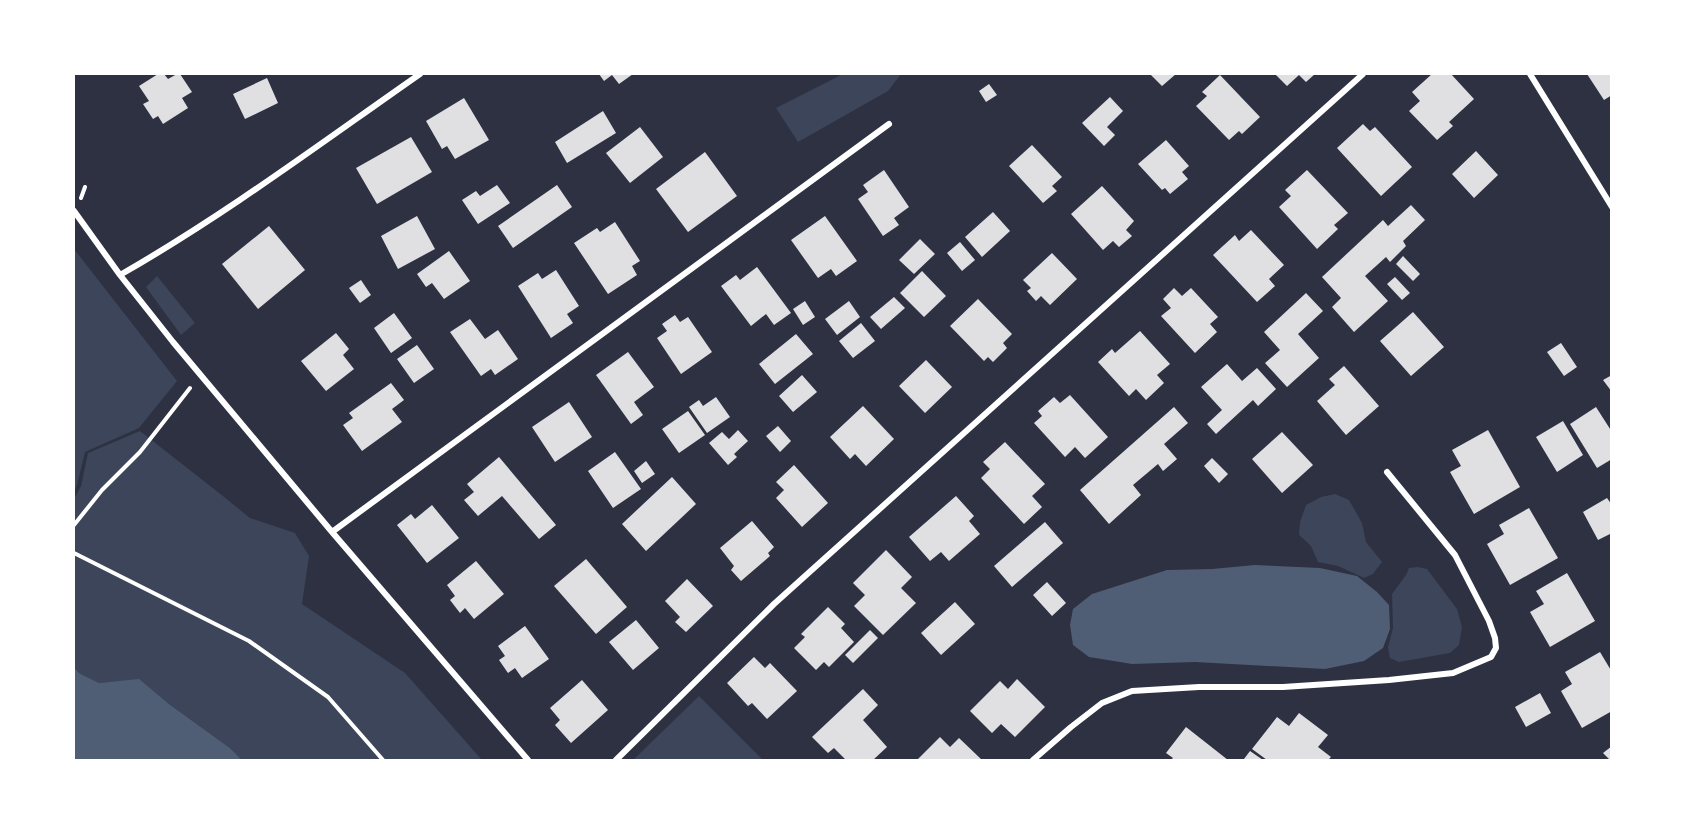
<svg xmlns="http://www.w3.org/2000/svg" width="1685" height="834" font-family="Inter,sans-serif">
<rect width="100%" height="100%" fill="#2d3142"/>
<!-- green -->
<path fill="#3c4559" d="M 843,74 L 901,74 L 888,91 L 798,142 L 776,108 Z
M 74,249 L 177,381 L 139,428 L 85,452 L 77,485 L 74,492 Z
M 157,276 L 195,323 L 181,335 L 146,287 Z
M 140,431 L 223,496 L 250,518 L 295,533 L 309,556 L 302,604 L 405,673 L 482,760 L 242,760 L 230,748 L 169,704 L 139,680 L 99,683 L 79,673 L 74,667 L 74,499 L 81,486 L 88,453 Z
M 1335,494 L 1349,500 L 1362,523 L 1366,542 L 1382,562 L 1373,574 L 1364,578 L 1338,566 L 1318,562 L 1311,546 L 1299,535 L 1300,522 L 1306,505 L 1321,497 Z
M 1418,567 L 1427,569 L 1457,609 L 1462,627 L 1459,645 L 1450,653 L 1399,662 L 1390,658 L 1388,647 L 1393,628 L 1392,594 L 1406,575 L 1409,568 Z
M 699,696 L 763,760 L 633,760 Z"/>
<!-- water -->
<path fill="#4f5d75" d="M 1255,565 L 1320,568 L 1357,576 L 1377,592 L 1389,605 L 1390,629 L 1383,648 L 1364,661 L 1325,669 L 1195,662 L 1132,664 L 1089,657 L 1073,645 L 1070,625 L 1073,609 L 1092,594 L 1167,570 L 1212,569 Z
M 74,667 L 79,673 L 99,683 L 139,679 L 169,704 L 230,748 L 242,760 L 74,760 Z"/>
<!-- building -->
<path fill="#e0e0e3" d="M 158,74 L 164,74 L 168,79 L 177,74 L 180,74 L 192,92 L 182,98 L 188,108 L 163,124 L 158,116 L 153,119 L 143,104 L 149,101 L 139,86 Z
M 599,74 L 633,74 L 619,84 L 612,75 L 604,81 Z
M 1150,74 L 1176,74 L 1162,86 Z
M 1275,74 L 1315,74 L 1306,82 L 1299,75 L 1287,86 Z
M 1432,74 L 1451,74 L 1474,99 L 1449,122 L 1453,126 L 1437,140 L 1409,111 L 1420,101 L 1412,92 Z
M 1587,74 L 1612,74 L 1612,95 L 1604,100 Z
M 1220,75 L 1260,117 L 1242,134 L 1239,131 L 1229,140 L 1196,106 L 1207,96 L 1202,92 Z
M 267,78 L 278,103 L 245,119 L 233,94 Z
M 989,84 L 997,95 L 986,102 L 979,91 Z
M 1110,97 L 1123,111 L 1107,127 L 1115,135 L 1104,146 L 1082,123 Z
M 464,98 L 489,140 L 455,159 L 447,146 L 442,149 L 426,121 Z
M 603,111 L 616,133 L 567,163 L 555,142 Z
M 1363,124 L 1370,131 L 1375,127 L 1412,167 L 1381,196 L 1337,148 Z
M 640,127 L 663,157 L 630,183 L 606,153 Z
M 411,137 L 432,172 L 377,204 L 356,168 Z
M 1166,140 L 1189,166 L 1182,172 L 1188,179 L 1170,194 L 1165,188 L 1162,190 L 1138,164 Z
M 1032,145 L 1062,177 L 1052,186 L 1057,191 L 1043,203 L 1009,166 Z
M 1476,151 L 1498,175 L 1474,198 L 1452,174 Z
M 705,152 L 737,196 L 688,232 L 656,189 Z
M 884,170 L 909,207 L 894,218 L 899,225 L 883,236 L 858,199 L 868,192 L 863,185 Z
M 1307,170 L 1348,213 L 1334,225 L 1338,229 L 1317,249 L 1279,207 L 1291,196 L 1285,190 Z
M 497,185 L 510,203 L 478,224 L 462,200 L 476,191 L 480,196 Z
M 557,185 L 572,207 L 513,248 L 498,226 Z
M 1102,186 L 1134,221 L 1126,230 L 1132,236 L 1119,247 L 1113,241 L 1103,250 L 1071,214 Z
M 1411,205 L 1425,220 L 1403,241 L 1406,246 L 1390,262 L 1386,257 L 1365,276 L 1388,301 L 1354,332 L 1332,307 L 1341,298 L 1322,277 L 1383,220 L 1388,226 Z
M 993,212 L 1010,231 L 982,257 L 965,237 Z
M 417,216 L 435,249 L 398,269 L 381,236 Z
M 825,216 L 857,261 L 836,276 L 831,269 L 818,278 L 791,240 Z
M 615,222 L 640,261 L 632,266 L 637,275 L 608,294 L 574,243 L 597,228 L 600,232 Z
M 269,226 L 305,270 L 258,309 L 222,264 Z
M 1251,230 L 1284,265 L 1269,279 L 1275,286 L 1257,302 L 1213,255 L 1235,235 L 1239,241 Z
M 920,239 L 935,254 L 914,274 L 899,260 Z
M 960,242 L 975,260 L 962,271 L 947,253 Z
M 449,251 L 470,281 L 444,299 L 432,283 L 426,287 L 417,274 Z
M 1052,253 L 1077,279 L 1050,305 L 1041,296 L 1036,301 L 1027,291 L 1031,288 L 1023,280 Z
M 1403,256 L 1420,274 L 1413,281 L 1396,264 Z
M 757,267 L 791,313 L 774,325 L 766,314 L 751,326 L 721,286 L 736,275 L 740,280 Z
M 556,270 L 579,306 L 567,314 L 573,323 L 551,338 L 518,286 L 538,273 L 542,279 Z
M 922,271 L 946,296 L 924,317 L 900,293 Z
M 1395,277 L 1410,293 L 1402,300 L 1387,284 Z
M 361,280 L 371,295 L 360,303 L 349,288 Z
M 1174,288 L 1182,296 L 1191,288 L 1218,317 L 1210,324 L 1217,332 L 1195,353 L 1161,316 L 1171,308 L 1163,299 Z
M 1306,293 L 1323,311 L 1298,334 L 1319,358 L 1287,387 L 1265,363 L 1280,350 L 1264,332 Z
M 894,297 L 905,308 L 881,329 L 870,317 Z
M 978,299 L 1012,334 L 1003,343 L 1007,348 L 993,362 L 988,357 L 984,361 L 950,326 Z
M 805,301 L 815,317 L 803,325 L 793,309 Z
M 849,301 L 860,317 L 837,335 L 825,319 Z
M 1413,312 L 1444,347 L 1411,376 L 1380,341 Z
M 394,313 L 412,338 L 391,353 L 374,328 Z
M 675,315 L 680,322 L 688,317 L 712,352 L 681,374 L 657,338 L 667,331 L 662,324 Z
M 470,319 L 485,339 L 498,330 L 518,359 L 495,375 L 491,369 L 481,376 L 450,332 Z
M 861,323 L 875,341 L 853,358 L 839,341 Z
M 1140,331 L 1170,364 L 1157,375 L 1164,383 L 1146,400 L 1136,389 L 1129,396 L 1098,362 L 1112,349 L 1115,353 Z
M 336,333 L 349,349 L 343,355 L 354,369 L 326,391 L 301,361 Z
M 796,334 L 813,354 L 775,384 L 759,364 Z
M 1561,343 L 1577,367 L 1564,376 L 1547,352 Z
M 417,345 L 434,369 L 414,383 L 397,359 Z
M 628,352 L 654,387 L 634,402 L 643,415 L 631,424 L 596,375 Z
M 926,360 L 952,387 L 925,413 L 899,386 Z
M 1227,364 L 1242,381 L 1257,368 L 1276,389 L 1258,406 L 1253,400 L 1216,434 L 1207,424 L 1222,410 L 1201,387 Z
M 1344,366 L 1379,406 L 1346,435 L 1317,401 L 1335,385 L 1329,379 Z
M 802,375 L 817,392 L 793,412 L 779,396 Z
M 1612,375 L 1612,392 L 1603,380 Z
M 391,383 L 404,400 L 392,409 L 402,422 L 362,451 L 343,425 L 353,418 L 349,413 Z
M 1070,395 L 1108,437 L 1085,458 L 1075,447 L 1065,457 L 1034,423 L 1042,416 L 1038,411 L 1054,397 L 1060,403 Z
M 716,397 L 730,417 L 707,433 L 689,407 L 699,400 L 703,406 Z
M 569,402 L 592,437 L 555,462 L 532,427 Z
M 863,406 L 894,439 L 866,466 L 855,454 L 850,459 L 830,437 Z
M 1174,407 L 1188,423 L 1164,444 L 1177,459 L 1163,471 L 1158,464 L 1133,485 L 1141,495 L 1109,524 L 1080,490 Z
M 1596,407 L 1612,432 L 1612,459 L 1597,468 L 1570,424 Z
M 688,411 L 705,435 L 679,453 L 662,429 Z
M 1563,421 L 1583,455 L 1557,472 L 1536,437 Z
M 778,426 L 791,441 L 780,452 L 766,436 Z
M 738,430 L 748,441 L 734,454 L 737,457 L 728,465 L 709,443 L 722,432 L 729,439 Z
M 1488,430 L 1520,487 L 1474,514 L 1450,472 L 1461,466 L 1452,450 Z
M 1282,432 L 1313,465 L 1282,493 L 1252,459 Z
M 1005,442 L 1045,484 L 1032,496 L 1042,507 L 1024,524 L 981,478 L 990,469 L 983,462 Z
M 615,452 L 641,489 L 613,508 L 588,471 Z
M 499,457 L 556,525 L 539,539 L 502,496 L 478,516 L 464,500 L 474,492 L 467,484 Z
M 1212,458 L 1228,474 L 1219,483 L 1204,466 Z
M 646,461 L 655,474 L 642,483 L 634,471 Z
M 794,465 L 828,503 L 802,527 L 776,498 L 784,490 L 776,482 Z
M 672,477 L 696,504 L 646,551 L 622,524 Z
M 956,496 L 974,516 L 969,521 L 980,534 L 949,561 L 941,552 L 930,561 L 909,537 Z
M 1607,498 L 1612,505 L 1612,533 L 1598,540 L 1583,512 Z
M 432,505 L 459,538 L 427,563 L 397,525 L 411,514 L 415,519 Z
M 1529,508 L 1558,558 L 1510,585 L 1487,544 L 1504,534 L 1499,525 Z
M 752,521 L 774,547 L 768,553 L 770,556 L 741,581 L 731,570 L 734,566 L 720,548 Z
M 1045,522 L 1063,543 L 1012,587 L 994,566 Z
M 886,550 L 912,577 L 901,588 L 916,603 L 883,635 L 854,606 L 865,595 L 853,583 Z
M 586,559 L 627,607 L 596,634 L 554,586 Z
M 476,561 L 504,594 L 474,619 L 465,608 L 460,613 L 450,600 L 455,596 L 447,585 Z
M 1567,573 L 1595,621 L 1550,647 L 1530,612 L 1544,604 L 1536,591 Z
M 687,579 L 713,606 L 686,632 L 675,622 L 680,617 L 665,601 Z
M 1047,582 L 1066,603 L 1052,616 L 1033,595 Z
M 955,602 L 975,624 L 941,655 L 921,633 Z
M 828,607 L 845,624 L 841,628 L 854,642 L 829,667 L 824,662 L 816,670 L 794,648 L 805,637 L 801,634 Z
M 636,620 L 659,648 L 633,670 L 609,642 Z
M 525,626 L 549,659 L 522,678 L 515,668 L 508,673 L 499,660 L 505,656 L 498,646 Z
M 870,630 L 878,638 L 853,663 L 845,655 Z
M 1600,652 L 1612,672 L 1612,711 L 1582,728 L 1561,691 L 1572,684 L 1565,672 Z
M 754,657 L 765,668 L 770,663 L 797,691 L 767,719 L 752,703 L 748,706 L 727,683 Z
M 1017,679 L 1045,707 L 1015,737 L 1001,724 L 992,733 L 970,711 L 1000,681 L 1008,689 Z
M 582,680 L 608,710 L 571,743 L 555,725 L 560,720 L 550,708 Z
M 863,689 L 878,705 L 863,720 L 887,747 L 873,760 L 846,760 L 834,748 L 828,753 L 812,737 Z
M 1540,693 L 1551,713 L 1526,727 L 1515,707 Z
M 1299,713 L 1328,735 L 1318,747 L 1331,757 L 1328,760 L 1267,760 L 1252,749 L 1277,717 L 1289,726 Z
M 1186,727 L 1228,760 L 1171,760 L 1173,758 L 1166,753 Z
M 940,737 L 950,747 L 959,738 L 982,760 L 917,760 Z
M 1612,746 L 1612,760 L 1610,760 L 1603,753 Z
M 1250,751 L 1263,760 L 1244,759 Z"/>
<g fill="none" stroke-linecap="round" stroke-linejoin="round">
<!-- path -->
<path stroke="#fff" stroke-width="4" d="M 81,198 L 85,187
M 74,525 L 102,490 L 140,452 L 190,388
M 74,553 L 249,641 L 328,697 L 383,760"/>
<!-- minor -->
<path stroke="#fff" stroke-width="6" d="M 1530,74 L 1612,207
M 74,211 L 120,275 L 173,342 L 332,532 L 528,760
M 120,275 C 225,215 321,143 420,74
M 332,532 L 889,124
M 616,760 L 774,604 L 1363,74
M 1033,760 L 1071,727 L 1102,703 L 1132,691 L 1199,687 L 1283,687 L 1389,680 L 1453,673 L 1491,657 L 1496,648 L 1495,638 L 1489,621 L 1455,555 L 1387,472"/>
</g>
<!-- border -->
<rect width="1685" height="834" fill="none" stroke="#ffffff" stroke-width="150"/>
</svg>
